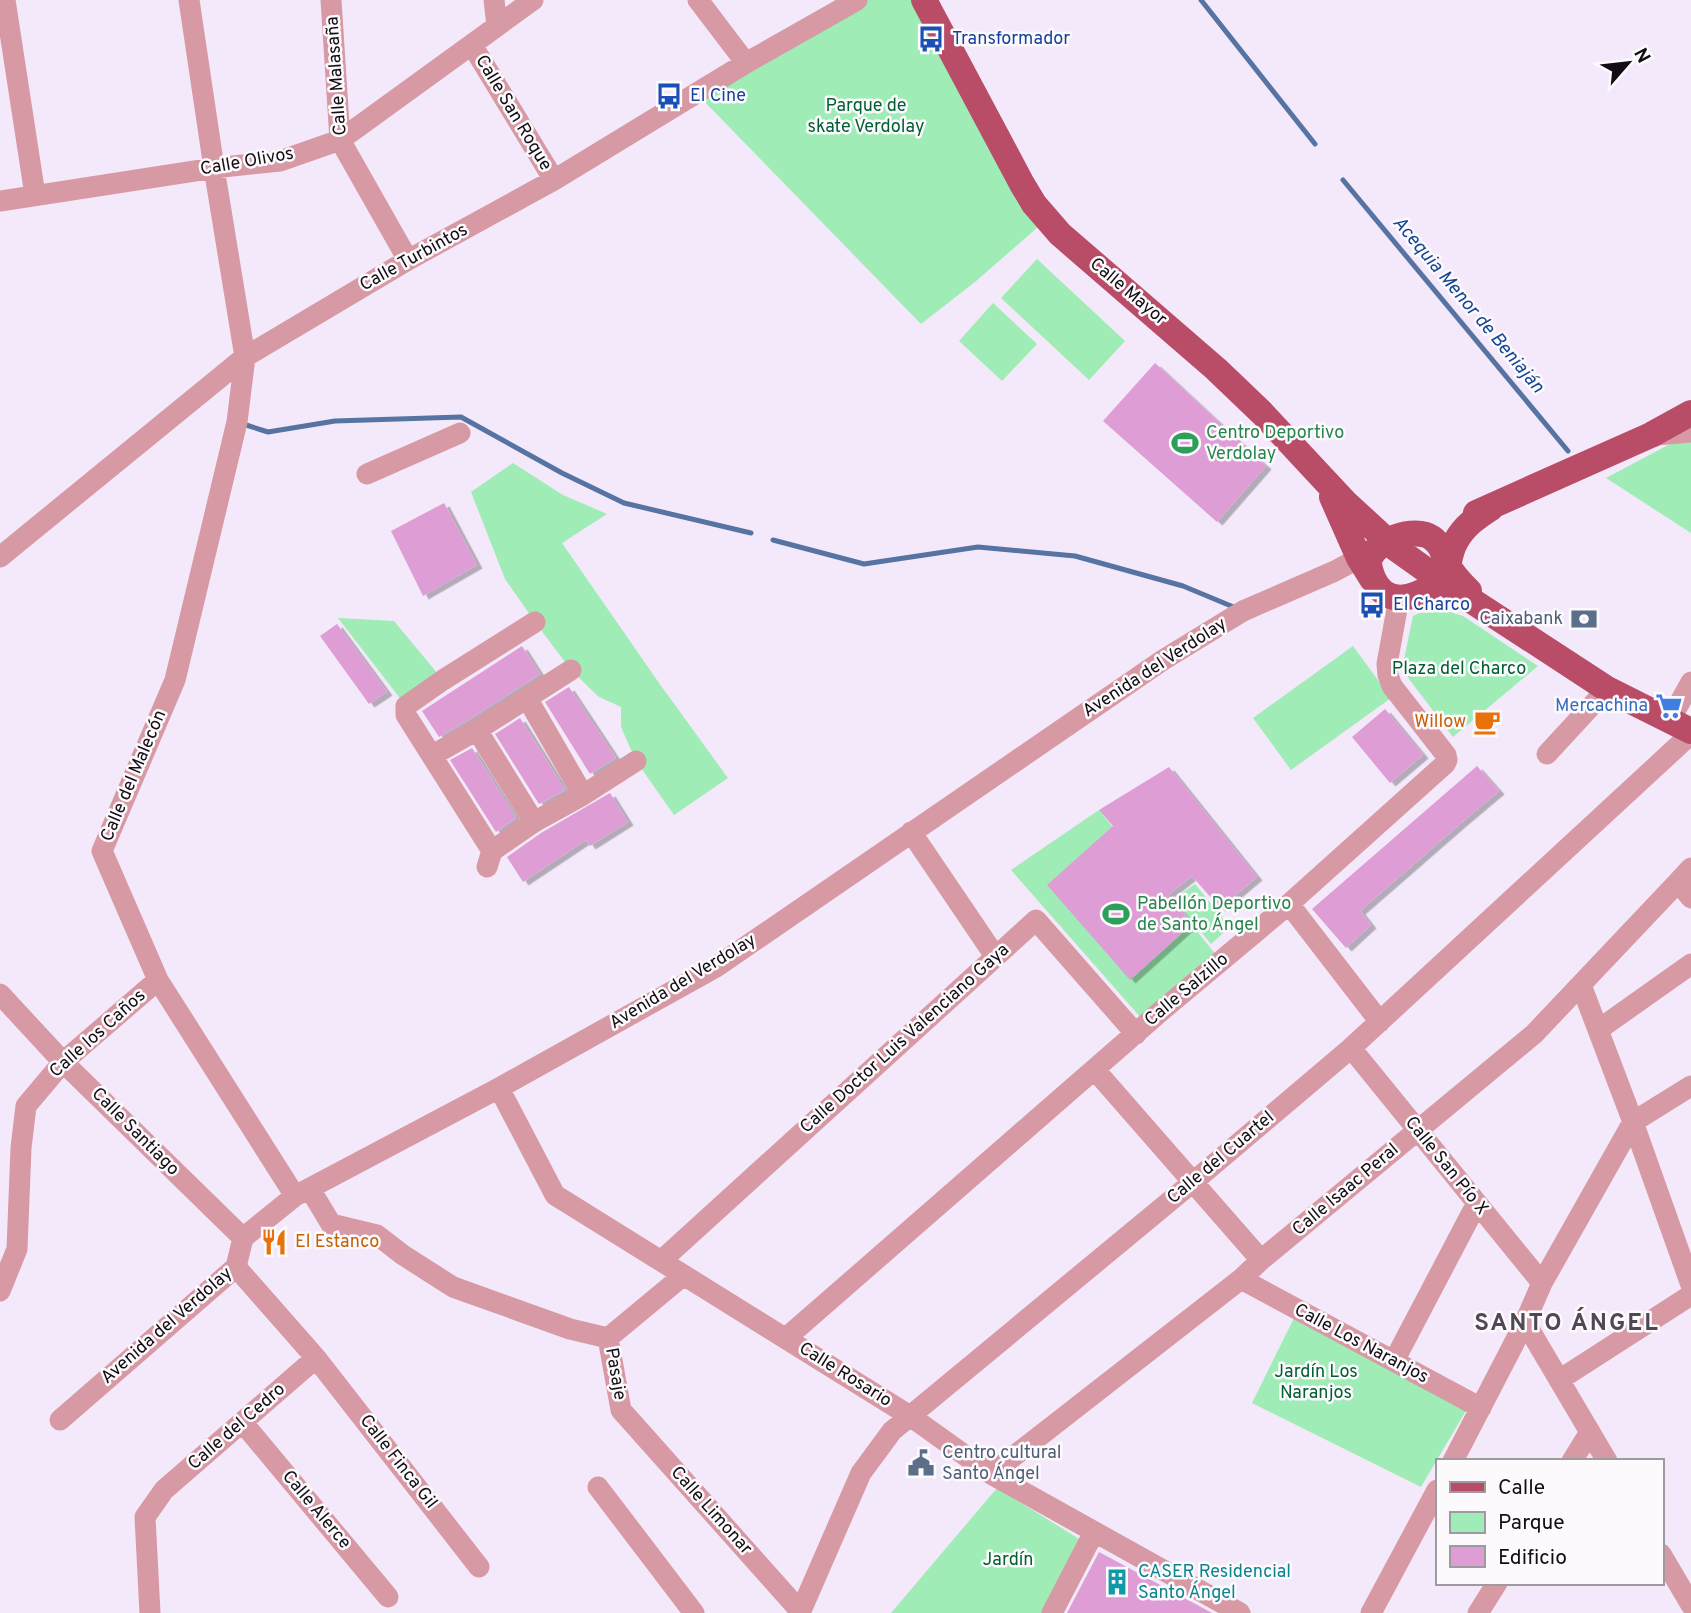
<svg xmlns="http://www.w3.org/2000/svg" width="1691" height="1613" font-family="Overpass,sans-serif">
<defs>
<filter id="shadow"><feDropShadow dx="5.5" dy="3.5" stdDeviation="0" flood-color="#0004"/></filter>
</defs>
<rect width="100%" height="100%" fill="#f4e9fa"/>
<!-- green -->
<path fill="#9fecb6" d="M 857,0 L 924,0 L 1046,220 L 975,282 L 921,324 L 697,94 Z
M 1037,259 L 1125,341 L 1089,380 L 1001,298 Z
M 993,303 L 1037,344 L 1002,381 L 959,341 Z
M 1691,441 L 1691,533 L 1606,478 L 1670,444 Z
M 513,463 L 563,495 L 607,514 L 562,543 L 659,683 L 728,778 L 674,815 L 636,761 L 621,727 L 621,707 L 599,697 L 571,670 L 535,622 L 505,579 L 471,492 Z
M 1435,612 L 1450,612 L 1463,616 L 1538,666 L 1453,737 L 1409,679 L 1403,664 L 1413,616 L 1419,613 Z
M 338,618 L 394,621 L 443,680 L 406,706 Z
M 1353,646 L 1391,698 L 1291,770 L 1253,718 Z
M 1099,810 L 1221,961 L 1142,1019 L 1011,870 Z
M 1195,884 L 1230,927 L 1211,944 L 1174,899 Z
M 1295,1316 L 1467,1409 L 1421,1487 L 1252,1403 Z
M 997,1488 L 1084,1542 L 1046,1613 L 891,1613 Z"/>
<g fill="none" stroke-linecap="round" stroke-linejoin="round">
<!-- stream -->
<path stroke="#5773a2" stroke-width="5" d="M 1201,0 L 1315,144
M 1343,180 L 1568,451
M 243,424 L 268,432 L 335,421 L 461,417 L 562,473 L 624,503 L 751,533
M 773,540 L 864,564 L 978,547 L 1075,556 L 1183,586 L 1236,608"/>
</g>
<!-- building -->
<path fill="#de9dd5" filter="url(#shadow)" d="M 1155,363 L 1266,466 L 1217,522 L 1103,421 Z
M 444,503 L 477,565 L 423,596 L 391,531 Z
M 337,624 L 387,692 L 369,704 L 320,636 Z
M 522,646 L 540,674 L 470,719 L 439,737 L 422,711 Z
M 569,687 L 616,758 L 590,774 L 545,702 Z
M 1385,709 L 1423,755 L 1390,783 L 1352,737 Z
M 520,718 L 565,790 L 539,804 L 495,734 Z
M 472,748 L 516,818 L 496,832 L 450,760 Z
M 1477,766 L 1499,791 L 1461,823 L 1360,911 L 1371,925 L 1346,948 L 1312,909 Z
M 1169,767 L 1257,877 L 1220,908 L 1192,876 L 1168,895 L 1192,924 L 1130,980 L 1047,885 L 1113,826 L 1099,810 Z
M 610,793 L 628,822 L 590,846 L 586,840 L 523,882 L 507,857 L 541,833 Z
M 1099,1552 L 1212,1613 L 1067,1613 Z"/>
<g fill="none" stroke-linecap="round" stroke-linejoin="round">
<!-- minor -->
<path stroke="#d799a4" stroke-width="21" d="M 5,0 L 35,195
M 189,0 L 214,168 L 245,357 L 237,422 L 175,680 L 102,851 L 158,980 L 295,1196
M 331,0 L 340,140 L 408,260
M 494,0 L 497,26
M 698,0 L 746,63
M 472,45 L 554,180
M 0,201 L 214,168 L 280,161 L 340,140 L 533,0
M 1657,435 L 1691,432
M 367,474 L 460,433
M 0,557 L 245,357 L 408,260 L 554,180 L 746,63 L 857,0
M 527,698 L 583,795
M 1670,720 L 1691,682
M 477,730 L 534,822
M 1547,754 L 1607,689
M 433,755 L 477,730 L 571,670
M 911,832 L 995,956
M 492,851 L 534,822 L 583,795 L 636,761
M 487,867 L 492,851 L 406,715 L 406,706 L 443,680 L 535,622
M 1691,868 L 1678,882 L 1691,898
M 1289,904 L 1380,1022
M 1581,985 L 1633,1122 L 1691,1285
M 0,994 L 63,1062 L 243,1238
M 1598,1030 L 1691,964
M 1351,1048 L 1542,1283
M 1095,1070 L 1261,1260
M 499,1088 L 555,1195 L 910,1416 L 991,1474 L 1240,1613
M 310,1189 L 331,1224 L 377,1235 L 403,1255 L 453,1287 L 570,1329 L 608,1338
M 662,1260 L 1036,920 L 1136,1034
M 236,1267 L 316,1358 L 479,1567
M 1241,1279 L 1481,1408
M 0,1291 L 17,1249 L 21,1148 L 26,1106 L 63,1062 L 158,980
M 1525,1322 L 1607,1461
M 608,1338 L 621,1410 L 801,1612
M 608,1338 L 684,1275
M 786,1338 L 1160,1012 L 1289,904 L 1445,764 L 1447,760 L 1446,755 L 1392,686 L 1388,675 L 1387,664 L 1399,598
M 1394,1361 L 1477,1203
M 1559,1380 L 1691,1295
M 60,1420 L 236,1267 L 243,1238 L 295,1196 L 499,1088 L 716,967 L 1163,660 L 1243,611 L 1335,571 L 1372,551
M 243,1423 L 388,1597
M 1453,1461 L 1525,1322 L 1542,1283 L 1633,1122 L 1691,1086
M 1572,1461 L 1590,1432
M 991,1474 L 1241,1279 L 1261,1260 L 1534,1034 L 1678,882
M 598,1487 L 694,1613
M 1661,1554 L 1691,1605
M 150,1613 L 145,1517 L 164,1490 L 316,1358
M 800,1613 L 861,1473 L 892,1431 L 1193,1182 L 1351,1048 L 1691,734
M 1052,1613 L 1094,1532
M 1371,1613 L 1437,1490
M 1478,1613 L 1497,1583"/>
<!-- major -->
<path stroke="#b94d67" stroke-width="26" d="M 924,0 L 1022,184 L 1034,204 L 1060,234 L 1216,369 L 1262,413 L 1346,503 L 1395,548 L 1440,580 L 1607,689 L 1691,731
M 1332,497 L 1359,558 L 1372,579
M 1476,513 L 1651,435 L 1691,413
M 1469,591 C 1462,584 1453,575 1448,565 C 1443,555 1443,546 1432,538 C 1415,526 1373,540 1369,562 C 1369,567 1371,573 1373,578 C 1381,597 1398,602 1417,594 C 1429,589 1444,580 1448,566 C 1450,557 1451,549 1456,541 C 1464,526 1477,517 1491,508"/>
</g>
<!-- icons -->
<defs>
<g id="bus-bare" transform="scale(2.1)"><path d="M-5-6H5V4H4V6H2V4H-2V6H-4V4H-5ZM-3.5-4V0h7V-4ZM-3.5 1.2v1.5H-2V1.2ZM2 1.2v1.5H3.5V1.2Z" fill="#1a4fb4" stroke="#fcfafd" stroke-width="2.5" paint-order="stroke"/></g>
<g id="stadium-bare" transform="scale(2.1)"><path d="M0-5a6.5 5 0 1 0 0 10a6.5 5 0 1 0 0-10ZM-3.5-1.8h7v3.6h-7Z" fill="#2e9e5b" stroke="#fcfafd" stroke-width="2.5" paint-order="stroke"/></g>
<g id="bank-bare" transform="scale(2.1)"><path d="M-6-4H6V4H-6ZM0-2.3a2.3 2.3 0 1 0 0 4.6a2.3 2.3 0 1 0 0-4.6Z" fill="#5c6f8a" stroke="#fcfafd" stroke-width="2.5" paint-order="stroke"/></g>
<g id="supermarket-bare" transform="scale(2.1)"><path d="M-6-5.5h2.5l.6 2H6L4.5 2H-2.5L-4.4-4H-6ZM-1.5 3.2a1.3 1.3 0 1 0 .1 0ZM3 3.2a1.3 1.3 0 1 0 .1 0Z" fill="#3f7fe0" stroke="#fcfafd" stroke-width="2.5" paint-order="stroke"/></g>
<g id="cafe-bare" transform="scale(2.1)"><path d="M-5.5-4.5H6V0H3Q3 3.5 0 3.5H-2.5Q-5.5 3.5-5.5 0ZM3-3.2v2h1.7v-2ZM-6 4.5H4V6H-6Z" fill="#e8710a" stroke="#fcfafd" stroke-width="2.5" paint-order="stroke"/></g>
<g id="restaurant-bare" transform="scale(2.1)"><path d="M-5-6h1v4h1v-4h1v4h1v-4h1v5L-1.5 .5V6h-2V.5L-5-1ZM5-6V6H3V1.5H1.5Q1.5-4 5-6Z" fill="#e8710a" stroke="#fcfafd" stroke-width="2.5" paint-order="stroke"/></g>
<g id="civic-bare" transform="scale(2.1)"><path d="M-.6-6.5H3V-4.5H.6V-3L4-1V1h2V6H-6V1h2V-1L-.6-3ZM-1.2 2.5V6h2.4V2.5Z" fill="#5c6f8a" stroke="#fcfafd" stroke-width="2.5" paint-order="stroke"/></g>
<g id="building-bare" transform="scale(2.1)"><path d="M-4-6H4V6H1V3H-1V6H-4ZM-2.5-4.3h1.7v1.8h-1.7ZM.8-4.3h1.7v1.8H.8ZM-2.5-1h1.7V.8h-1.7ZM.8-1h1.7V.8H.8Z" fill="#0f9aa8" stroke="#fcfafd" stroke-width="2.5" paint-order="stroke"/></g>
</defs>
<g fill-rule="evenodd">
<use href="#bus-bare" x="931" y="39"/>
<use href="#bus-bare" x="669" y="96"/>
<use href="#stadium-bare" x="1185" y="443"/>
<use href="#bus-bare" x="1372" y="605"/>
<use href="#bank-bare" x="1584" y="619"/>
<use href="#supermarket-bare" x="1669" y="706"/>
<use href="#cafe-bare" x="1487" y="722"/>
<use href="#stadium-bare" x="1116" y="914"/>
<use href="#restaurant-bare" x="274" y="1242"/>
<use href="#civic-bare" x="921" y="1463"/>
<use href="#building-bare" x="1117" y="1582"/>
</g>
<g text-anchor="middle" dominant-baseline="central" stroke-width="5" stroke-linejoin="round" paint-order="stroke">
<!-- transit labels -->
<g font-size="18" fill="#164399" stroke="#fcfafd" text-anchor="start">
<text x="952" y="39">Transformador</text>
<text x="690" y="96">El Cine</text>
<text x="1393" y="605">El Charco</text>
</g>
<!-- street labels -->
<g font-size="18" fill="#110d12" stroke="#fcfafd">
<text transform="translate(337 76) rotate(-94)">Calle Malasaña</text>
<text transform="translate(513 113) rotate(59)">Calle San Roque</text>
<text transform="translate(247 162) rotate(-10)">Calle Olivos</text>
<text transform="translate(414 258) rotate(-29)">Calle Turbintos</text>
<text transform="translate(1128 292) rotate(40)">Calle Mayor</text>
<text transform="translate(1155 668) rotate(-33)">Avenida del Verdolay</text>
<text transform="translate(134 776) rotate(-67)">Calle del Malecón</text>
<text transform="translate(683 982) rotate(-31)">Avenida del Verdolay</text>
<text transform="translate(1187 990) rotate(-40)">Calle Salzillo</text>
<text transform="translate(98 1034) rotate(-42)">Calle los Caños</text>
<text transform="translate(905 1039) rotate(-42)">Calle Doctor Luis Valenciano Gaya</text>
<text transform="translate(135 1132) rotate(45)">Calle Santiago</text>
<text transform="translate(1221 1158) rotate(-40)">Calle del Cuartel</text>
<text transform="translate(1446 1166) rotate(51)">Calle San Pío X</text>
<text transform="translate(1346 1190) rotate(-40)">Calle Isaac Peral</text>
<text transform="translate(167 1326) rotate(-41)">Avenida del Verdolay</text>
<text transform="translate(1361 1344) rotate(28)">Calle Los Naranjos</text>
<text transform="translate(615 1374) rotate(80)">Pasaje</text>
<text transform="translate(845 1375) rotate(32)">Calle Rosario</text>
<text transform="translate(237 1427) rotate(-41)">Calle del Cedro</text>
<text transform="translate(398 1462) rotate(52)">Calle Finca Gil</text>
<text transform="translate(316 1510) rotate(50)">Calle Alerce</text>
<text transform="translate(711 1511) rotate(48)">Calle Limonar</text>
</g>
<!-- park labels -->
<g font-size="18" fill="#015f31" stroke="#fcfafd">
<text x="866" y="106">Parque de<tspan x="866" dy="21">skate Verdolay</tspan></text>
<text x="1459" y="669">Plaza del Charco</text>
<text x="1316" y="1372">Jardín Los<tspan x="1316" dy="21">Naranjos</tspan></text>
<text x="1008" y="1560">Jardín</text>
</g>
<!-- leisure labels -->
<g font-size="18" fill="#27864d" stroke="#fcfafd" text-anchor="start">
<text x="1206" y="433">Centro Deportivo<tspan x="1206" dy="21">Verdolay</tspan></text>
<text x="1137" y="904">Pabellón Deportivo<tspan x="1137" dy="21">de Santo Ángel</tspan></text>
</g>
<!-- service labels -->
<g font-size="18" fill="#4e5e75" stroke="#fcfafd" text-anchor="end">
<text x="1563" y="619">Caixabank</text>
<text x="942" y="1453" text-anchor="start">Centro cultural<tspan x="942" dy="21">Santo Ángel</tspan></text>
</g>
<!-- shop labels -->
<g font-size="18" fill="#366cbe" stroke="#fcfafd" text-anchor="end">
<text x="1648" y="706">Mercachina</text>
</g>
<!-- food labels -->
<g font-size="18" fill="#c56008" stroke="#fcfafd" text-anchor="end">
<text x="1466" y="722">Willow</text>
<text x="295" y="1242" text-anchor="start">El Estanco</text>
</g>
<!-- culture labels -->
<g font-size="18" fill="#0d838f" stroke="#fcfafd" text-anchor="start">
<text x="1138" y="1572">CASER Residencial<tspan x="1138" dy="21">Santo Ángel</tspan></text>
</g>
<!-- water labels -->
<g font-size="19" font-style="italic" fill="#154793" stroke="#fcfafd">
<text transform="translate(1468 305) rotate(50)">Acequia Menor de Beniaján</text>
</g>
<!-- district labels -->
<g font-size="24" font-weight="bold" letter-spacing="2" fill="#514856" stroke="#fcfafd">
<text x="1567" y="1324">SANTO ÁNGEL</text>
</g>
</g>
<!-- legend -->
<rect x="1436" y="1459" width="228" height="126" fill="#fcfafd" stroke="#9e9b9f" stroke-width="2"/>
<rect x="1450" y="1482" width="35" height="10" fill="#b94d67" stroke="#9e9b9f" stroke-width="2"/>
<text x="1498" y="1494" font-size="21" fill="#110d12">Calle</text>
<rect x="1450" y="1512" width="35" height="21" fill="#9fecb6" stroke="#9e9b9f" stroke-width="2"/>
<text x="1498" y="1529" font-size="21" fill="#110d12">Parque</text>
<rect x="1450" y="1546" width="35" height="21" fill="#de9dd5" stroke="#9e9b9f" stroke-width="2"/>
<text x="1498" y="1564" font-size="21" fill="#110d12">Edificio</text>
<!-- north arrow -->
<g transform="translate(1628 63) rotate(62)" stroke="#fcfafd" stroke-width="5" paint-order="stroke">
<path d="M0-5L12 26L0 18L-12 26Z" fill="#110d12"/>
<text y="-10" font-size="19" font-weight="bold" text-anchor="middle" fill="#110d12">N</text>
</g>
</svg>
